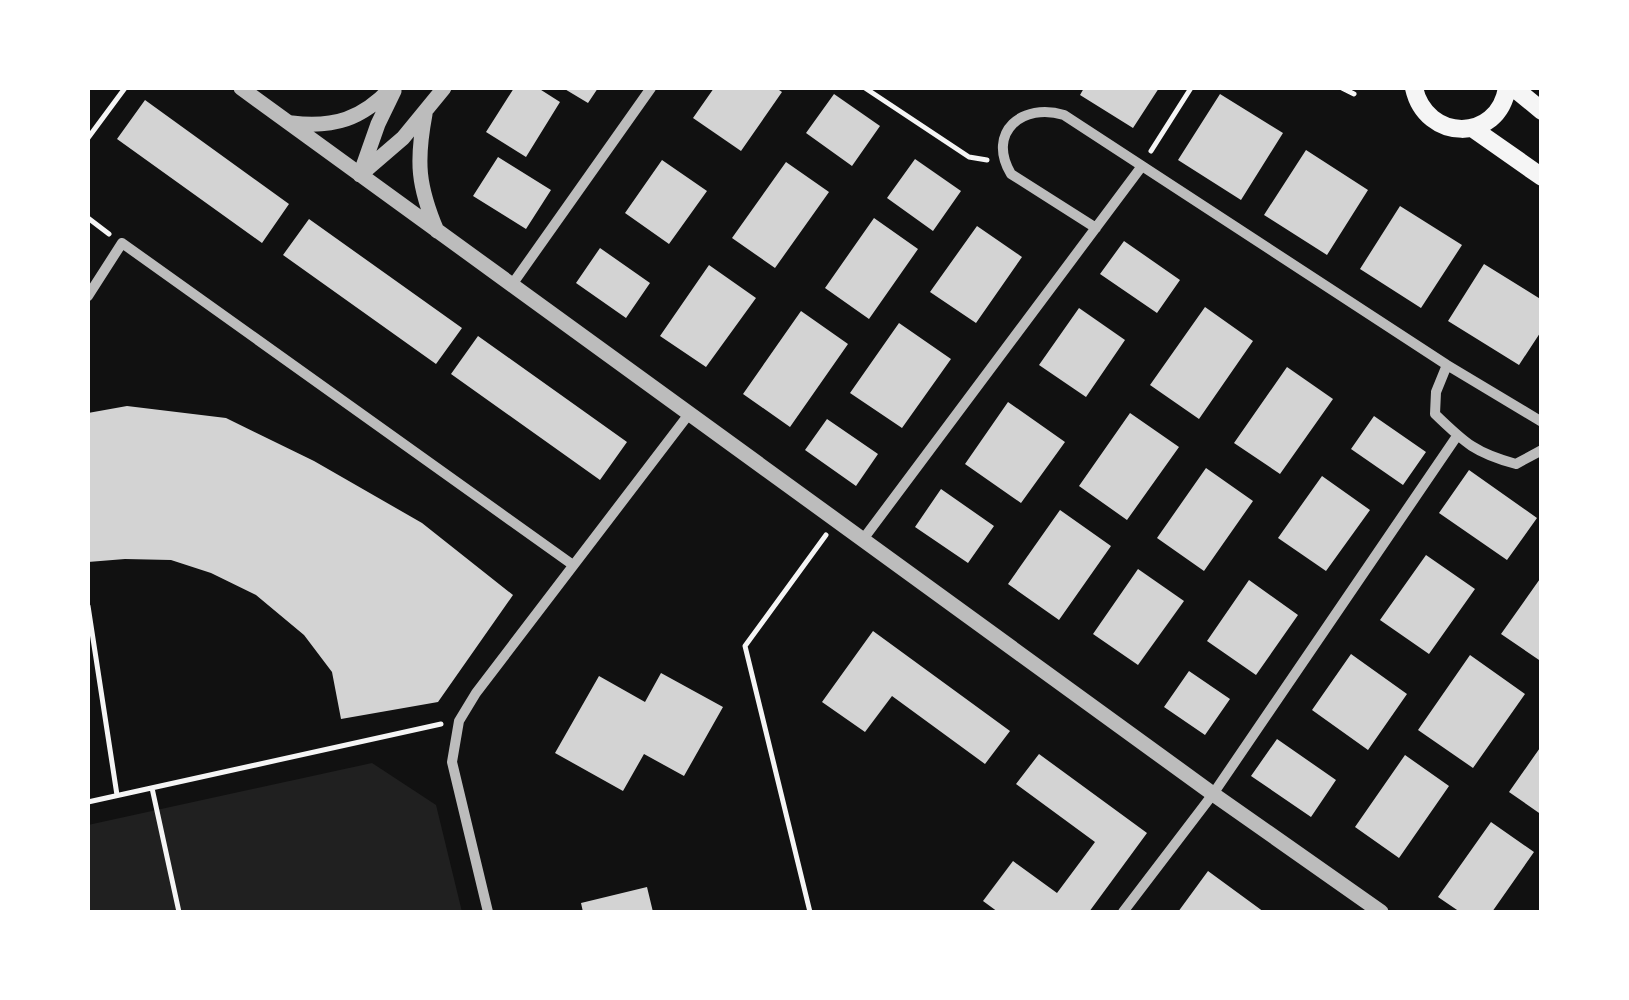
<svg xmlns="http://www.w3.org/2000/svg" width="1629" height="1000" font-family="Jost,sans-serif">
<rect width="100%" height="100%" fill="#111"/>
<!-- green -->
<path fill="#202020" d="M 372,763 L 436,805 L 462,912 L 88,912 L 88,825 Z"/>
<!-- building -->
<path fill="#d3d3d3" d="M 514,88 L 538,88 L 560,102 L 526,157 L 486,132 Z
M 563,88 L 598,88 L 588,103 Z
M 714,88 L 776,88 L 782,92 L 741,151 L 693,118 Z
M 1084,88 L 1159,88 L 1133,128 L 1080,95 Z
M 834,94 L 880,126 L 852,166 L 806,133 Z
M 1220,94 L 1283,133 L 1241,200 L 1178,160 Z
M 145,100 L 289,204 L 262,243 L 117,139 Z
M 1306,150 L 1368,190 L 1327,255 L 1264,215 Z
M 498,157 L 551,190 L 526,229 L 473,196 Z
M 915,159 L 961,191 L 933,231 L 887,198 Z
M 662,160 L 707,191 L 669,244 L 625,213 Z
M 786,162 L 829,192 L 775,268 L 732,238 Z
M 1400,206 L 1462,245 L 1421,308 L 1360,269 Z
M 874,218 L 918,249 L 869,319 L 825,288 Z
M 309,219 L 462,328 L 436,364 L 283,255 Z
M 977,226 L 1022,257 L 976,323 L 930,292 Z
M 1124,241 L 1180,280 L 1157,313 L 1100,274 Z
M 600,248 L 650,283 L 626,318 L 576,283 Z
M 1484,264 L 1542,300 L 1542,330 L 1519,365 L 1448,321 Z
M 709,265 L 756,298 L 706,367 L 660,336 Z
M 1205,307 L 1253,341 L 1199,419 L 1150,385 Z
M 1079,308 L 1125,340 L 1086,397 L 1039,365 Z
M 801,311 L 848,344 L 790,427 L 743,394 Z
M 899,323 L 951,359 L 902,428 L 850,393 Z
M 478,336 L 627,442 L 600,480 L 451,374 Z
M 1287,367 L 1333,399 L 1280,474 L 1234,443 Z
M 1008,402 L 1065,442 L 1021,503 L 965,464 Z
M 127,406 L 226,418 L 314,461 L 422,523 L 513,595 L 438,702 L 341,719 L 332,672 L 304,635 L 256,595 L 211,573 L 171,560 L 125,559 L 88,562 L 88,413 Z
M 1130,413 L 1179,447 L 1127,520 L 1079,486 Z
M 1374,416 L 1426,452 L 1403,485 L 1351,449 Z
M 827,419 L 878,454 L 856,486 L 805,450 Z
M 1206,468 L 1253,501 L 1204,571 L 1157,538 Z
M 1469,470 L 1537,518 L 1507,560 L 1439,513 Z
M 1322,476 L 1370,510 L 1326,571 L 1278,538 Z
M 941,489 L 994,526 L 968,563 L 915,527 Z
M 1060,510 L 1111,546 L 1059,620 L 1008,584 Z
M 1426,555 L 1475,589 L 1429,654 L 1380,620 Z
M 1138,569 L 1184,601 L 1138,665 L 1093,634 Z
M 1542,576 L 1542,662 L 1501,634 Z
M 1249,580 L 1298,615 L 1256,675 L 1207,641 Z
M 873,631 L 1010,731 L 985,764 L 892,696 L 865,732 L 822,702 Z
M 1351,654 L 1407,694 L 1368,750 L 1312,710 Z
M 1470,655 L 1525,694 L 1473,768 L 1418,730 Z
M 1189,671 L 1230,699 L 1205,735 L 1164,707 Z
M 661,673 L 723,707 L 684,776 L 644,754 L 623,791 L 555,753 L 599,676 L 645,702 Z
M 1277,739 L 1336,780 L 1311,817 L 1251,776 Z
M 1542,745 L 1542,815 L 1509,792 Z
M 1039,754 L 1147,833 L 1089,912 L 998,912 L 983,901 L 1013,861 L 1057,893 L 1095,842 L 1016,784 Z
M 1405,755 L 1449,786 L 1399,858 L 1355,827 Z
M 1491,822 L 1534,852 L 1492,912 L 1460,912 L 1438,897 Z
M 1208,871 L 1264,912 L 1178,912 Z
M 647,887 L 653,912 L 583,912 L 581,903 Z"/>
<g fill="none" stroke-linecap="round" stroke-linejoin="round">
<!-- path -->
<path stroke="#f5f5f5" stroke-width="5" d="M 865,88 L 969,157 L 987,160
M 1342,88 L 1354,94
M 88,138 L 125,88
M 1151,151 L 1191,88
M 88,218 L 109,234
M 88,606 L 117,795
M 152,788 L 179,912
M 88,802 L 441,724
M 810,912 L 745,646 L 826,535"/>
<!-- minor -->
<path stroke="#bcbcbc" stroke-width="10" d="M 1096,228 L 1011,174 C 986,132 1023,102 1064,115 L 1447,365 L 1542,422
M 511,286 L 651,88
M 88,296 L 122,243 L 573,565
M 1447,365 L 1436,392 L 1435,414 C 1465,443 1475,453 1516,464 L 1542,450
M 864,538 L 1142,166
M 488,912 L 452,762 L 459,721 L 476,693 L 689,414
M 1123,912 L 1213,794 L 1457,436"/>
<!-- tertiary -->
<path stroke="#bcbcbc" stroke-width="15" d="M 241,88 L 1213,794 L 1381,912
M 425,114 C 416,162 418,186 437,231
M 292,123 C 334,128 362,119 391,88
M 360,175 L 403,138 L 444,88
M 360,175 L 378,124 L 394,91"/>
<!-- secondary -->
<path stroke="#f5f5f5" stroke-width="18" d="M 1414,88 C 1426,142 1498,143 1507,88
M 1514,88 L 1542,111
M 1472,128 L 1542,177"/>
</g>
<!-- border -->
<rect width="1629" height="1000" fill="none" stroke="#ffffff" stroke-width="180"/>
</svg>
